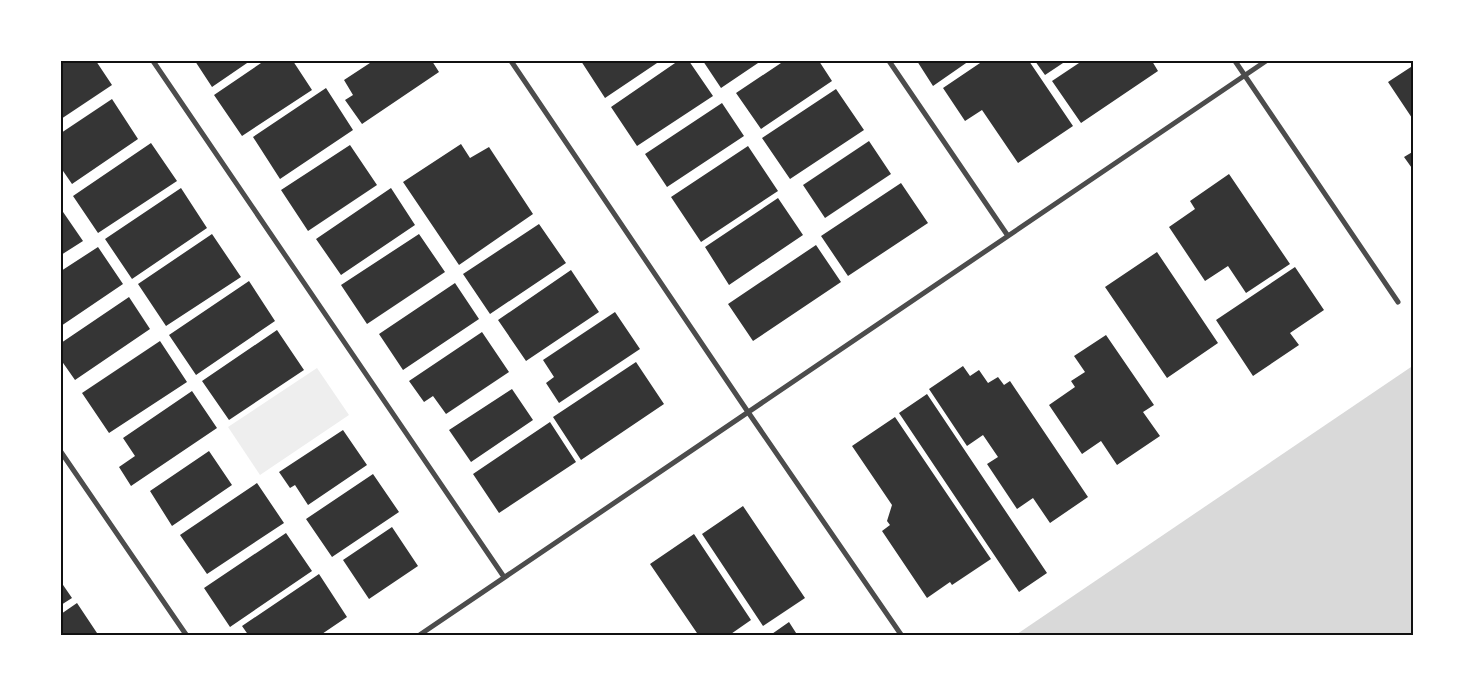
<svg xmlns="http://www.w3.org/2000/svg" width="1475" height="697" font-family="Ubuntu,sans-serif">
<rect width="100%" height="100%" fill="#fff"/>
<!-- green -->
<path fill="#eee" d="M 317,368 L 349,415 L 260,475 L 228,427 Z"/>
<!-- water -->
<path fill="#d9d9d9" d="M 1414,365 L 1414,636 L 1014,636 Z"/>
<!-- building -->
<path fill="#353535" d="M 66,61 L 96,61 L 112,85 L 61,119 L 61,64 Z
M 195,61 L 250,61 L 212,87 Z
M 264,61 L 293,61 L 312,90 L 242,136 L 214,95 Z
M 373,61 L 432,61 L 439,72 L 362,124 L 345,100 L 353,95 L 344,80 Z
M 581,61 L 660,61 L 605,98 Z
M 678,61 L 689,61 L 713,96 L 637,146 L 611,107 Z
M 703,61 L 761,61 L 721,88 Z
M 784,61 L 819,61 L 832,81 L 761,129 L 736,93 Z
M 917,61 L 969,61 L 933,86 Z
M 983,61 L 1029,61 L 1073,126 L 1018,163 L 982,110 L 965,121 L 943,88 Z
M 1035,61 L 1066,61 L 1045,75 Z
M 1082,61 L 1152,61 L 1158,71 L 1081,123 L 1052,81 Z
M 1414,65 L 1414,121 L 1388,82 Z
M 326,88 L 353,130 L 280,179 L 253,137 Z
M 836,89 L 864,130 L 790,179 L 762,138 Z
M 112,99 L 138,139 L 72,184 L 61,168 L 61,133 Z
M 722,103 L 744,136 L 667,187 L 645,154 Z
M 869,141 L 891,174 L 825,218 L 803,185 Z
M 151,143 L 177,181 L 98,233 L 73,196 Z
M 461,144 L 470,158 L 489,147 L 533,214 L 459,265 L 403,182 Z
M 350,145 L 377,185 L 308,231 L 281,190 Z
M 748,146 L 778,191 L 701,242 L 671,197 Z
M 1414,151 L 1414,171 L 1404,157 Z
M 1229,174 L 1290,264 L 1246,293 L 1228,266 L 1205,281 L 1169,227 L 1195,209 L 1190,201 Z
M 901,183 L 928,223 L 848,276 L 821,236 Z
M 181,188 L 207,228 L 132,279 L 105,239 Z
M 391,188 L 415,225 L 341,275 L 316,239 Z
M 778,198 L 803,235 L 729,285 L 705,247 Z
M 61,209 L 83,241 L 61,255 Z
M 539,224 L 566,263 L 490,314 L 463,274 Z
M 212,234 L 241,277 L 166,326 L 138,284 Z
M 419,234 L 445,272 L 367,324 L 341,285 Z
M 816,245 L 841,282 L 753,341 L 728,304 Z
M 98,247 L 123,284 L 61,326 L 61,271 Z
M 1157,252 L 1218,343 L 1167,378 L 1105,287 Z
M 1295,267 L 1324,310 L 1290,333 L 1299,345 L 1253,376 L 1216,320 Z
M 571,270 L 599,312 L 526,361 L 498,320 Z
M 249,281 L 275,321 L 196,375 L 169,335 Z
M 455,283 L 479,319 L 403,370 L 379,334 Z
M 129,297 L 150,329 L 75,380 L 61,360 L 61,343 Z
M 615,312 L 640,349 L 559,403 L 546,383 L 554,377 L 543,360 Z
M 277,330 L 304,370 L 229,420 L 202,381 Z
M 482,332 L 509,372 L 446,414 L 433,396 L 424,402 L 409,381 Z
M 1106,335 L 1154,405 L 1143,412 L 1160,436 L 1117,465 L 1101,441 L 1082,454 L 1049,405 L 1075,387 L 1071,381 L 1085,372 L 1074,356 Z
M 160,341 L 187,382 L 109,433 L 82,393 Z
M 636,362 L 664,404 L 581,460 L 553,417 Z
M 963,366 L 970,376 L 979,370 L 988,383 L 998,377 L 1004,385 L 1010,381 L 1088,497 L 1050,523 L 1033,498 L 1017,509 L 987,464 L 998,457 L 983,435 L 967,446 L 929,389 Z
M 512,389 L 533,420 L 471,462 L 449,430 Z
M 192,391 L 217,428 L 131,486 L 119,467 L 135,456 L 123,438 Z
M 927,394 L 1047,573 L 1019,592 L 899,413 Z
M 895,417 L 991,559 L 952,585 L 950,582 L 927,598 L 882,531 L 890,525 L 887,521 L 892,505 L 852,446 Z
M 550,422 L 576,462 L 499,513 L 473,474 Z
M 343,430 L 367,465 L 308,505 L 295,485 L 290,488 L 279,472 Z
M 209,451 L 232,485 L 172,526 L 150,491 Z
M 373,474 L 399,512 L 332,557 L 306,519 Z
M 257,483 L 284,523 L 207,574 L 180,535 Z
M 743,506 L 805,598 L 763,626 L 702,534 Z
M 392,527 L 418,566 L 369,599 L 343,560 Z
M 286,533 L 312,571 L 230,627 L 204,588 Z
M 694,534 L 751,620 L 728,636 L 699,636 L 650,564 Z
M 319,574 L 347,617 L 319,636 L 249,636 L 242,626 Z
M 61,582 L 72,598 L 61,605 Z
M 77,603 L 99,636 L 61,636 L 61,614 Z
M 789,622 L 798,636 L 769,636 Z"/>
<g fill="none" stroke-linecap="round" stroke-linejoin="round">
<!-- minor -->
<path stroke="#4c4c4c" stroke-width="5" d="M 153,61 L 504,577
M 511,61 L 748,412 L 902,636
M 889,61 L 1008,236
M 1235,61 L 1398,302
M 61,452 L 187,636
M 418,636 L 1266,61"/>
</g>
<!-- border -->
<rect width="1475" height="697" fill="none" stroke="#ffffff" stroke-width="125"/>
<rect x="62" y="62" width="1350" height="572" fill="none" stroke="#111" stroke-width="2"/>
</svg>
